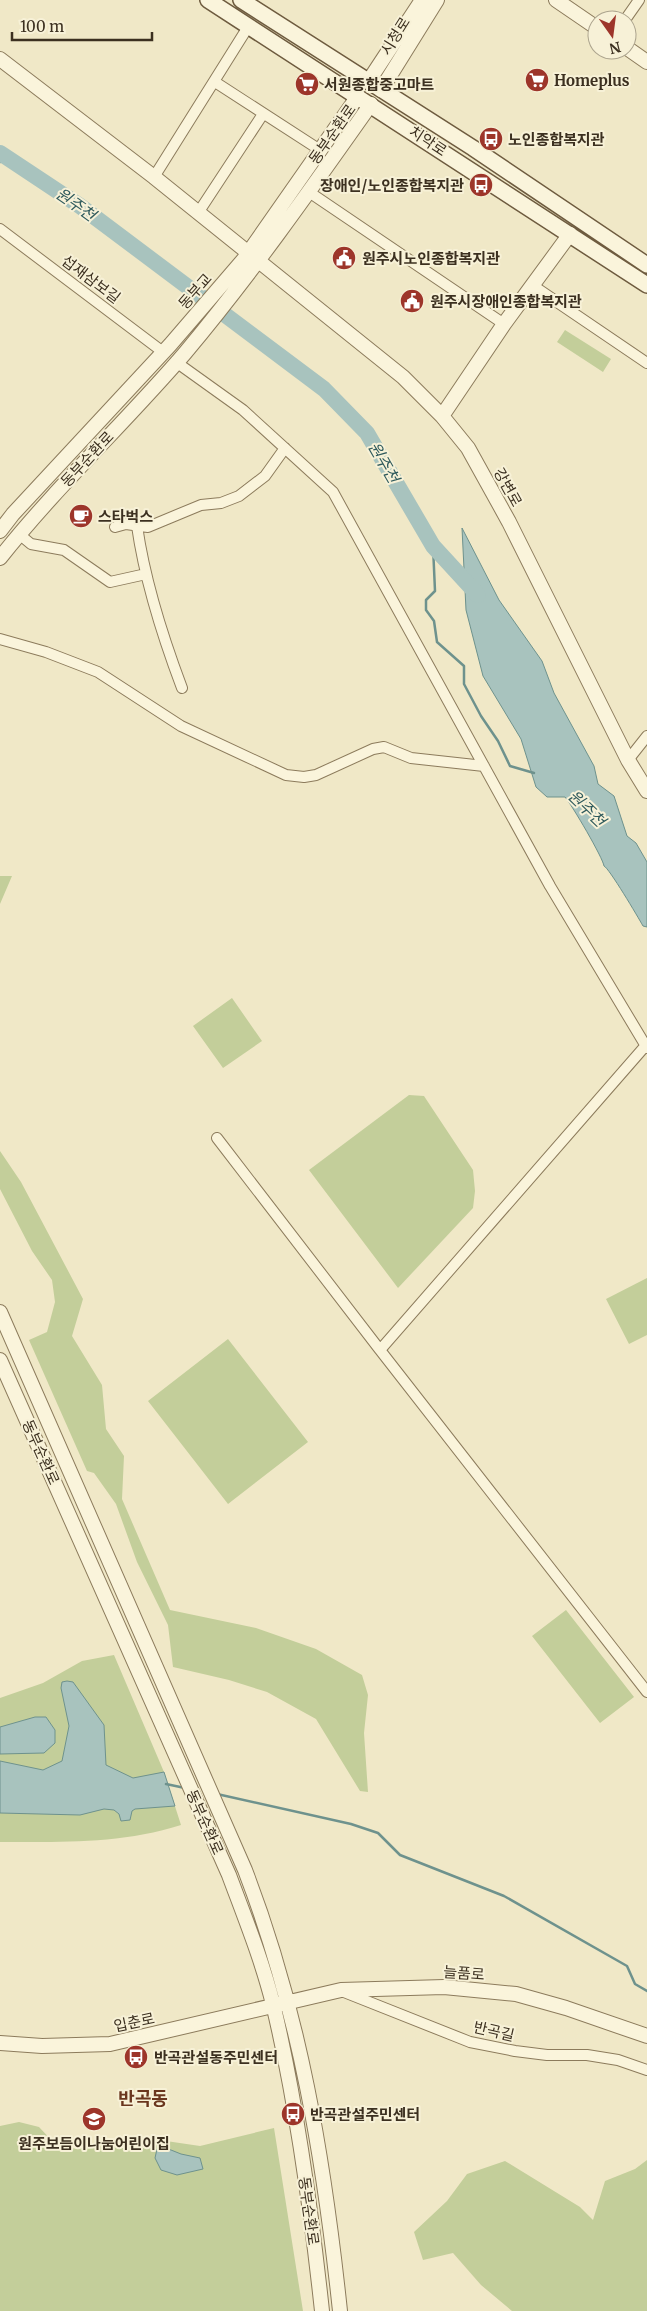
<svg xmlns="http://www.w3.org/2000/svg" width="647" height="2311" font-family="Merriweather,'Noto Sans KR',serif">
<rect width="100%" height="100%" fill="#f0e8c7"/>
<!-- green -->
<path fill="#c3ce9a" d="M 565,330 L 611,359 L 603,372 L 557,342 Z
M 0,876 L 12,876 L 0,904 Z
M 232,998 L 262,1041 L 223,1068 L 193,1026 Z
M 409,1095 L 424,1096 L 473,1170 L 475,1191 L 473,1208 L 398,1288 L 309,1170 Z
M 0,1151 L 21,1182 L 83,1299 L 72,1336 L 102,1385 L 106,1429 L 124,1456 L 122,1499 L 170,1610 L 256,1628 L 316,1649 L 362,1675 L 368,1695 L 364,1733 L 368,1792 L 360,1791 L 316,1719 L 267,1692 L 229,1680 L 173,1667 L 168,1625 L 137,1562 L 116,1504 L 94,1473 L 87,1471 L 29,1340 L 47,1332 L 55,1302 L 52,1280 L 32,1251 L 0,1189 Z
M 647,1278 L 647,1335 L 629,1344 L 606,1299 Z
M 228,1339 L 308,1442 L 228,1504 L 148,1401 Z
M 566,1610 L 634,1697 L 600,1723 L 532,1636 Z
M 114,1655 L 164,1772 L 181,1825 C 121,1844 62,1842 0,1842 L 0,1698 L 43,1683 L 82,1661 Z
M 19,2122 L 39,2127 L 57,2146 L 78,2149 L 139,2137 L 200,2146 L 274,2128 L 303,2311 L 0,2311 L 0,2126 Z
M 647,2160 L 647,2311 L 512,2311 L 481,2285 L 453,2253 L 423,2260 L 414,2232 L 447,2201 L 467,2174 L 505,2161 L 580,2207 L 593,2220 L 605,2181 L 635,2169 Z"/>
<!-- water -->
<path fill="#a8c3be" stroke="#6e928d" d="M 462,528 L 499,600 L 542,661 L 554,693 L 594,766 L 598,784 L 614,796 L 627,836 L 636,843 L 647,862 L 647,927 L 643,926 C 638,917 609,868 604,866 C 603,858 572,805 565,797 L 547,797 L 536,787 L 521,739 L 483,676 L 466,610 Z
M 67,1681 L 73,1682 L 104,1725 L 106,1765 L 133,1778 L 164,1772 L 175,1806 L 135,1809 L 132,1811 L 130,1820 L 121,1821 L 119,1814 L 114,1810 L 104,1809 L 80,1815 L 0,1813 L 0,1761 L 43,1770 L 62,1761 L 69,1726 L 61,1688 L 62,1682 Z
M 35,1717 L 46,1717 L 55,1730 L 55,1743 L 44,1753 L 0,1754 L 0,1727 Z
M 166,2148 L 181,2154 L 200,2158 L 203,2169 L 177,2175 L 161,2170 L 155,2158 L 157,2149 Z"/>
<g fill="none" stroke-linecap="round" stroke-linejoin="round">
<!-- stream -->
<path stroke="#6e928d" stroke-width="2.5" d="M 0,162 L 5,156
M 433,546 L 435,591 L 426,600 L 426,610 L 434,621 L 437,642 L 464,666 L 464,684 L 481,716 L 498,741 L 510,766 L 534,773
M 166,1784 L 185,1788
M 217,1794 L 351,1824 L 378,1833 L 400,1855 L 504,1896 L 627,1966 L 635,1984 L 647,1991"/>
<!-- river -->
<path stroke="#a8c3be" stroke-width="16" d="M 0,153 L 80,206 L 324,389 L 367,433 L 433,546 L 478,595"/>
<!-- minor casing -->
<g stroke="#8c7b5c" stroke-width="12">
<path id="minor" d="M 625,20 L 639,0
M 215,82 L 320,150
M 154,177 L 248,27
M 309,192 L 504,324
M 198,213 L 263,114
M 0,229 L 163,352
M 532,285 L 647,363
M 176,362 L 243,410 L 333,492 L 550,886 L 647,1048
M 137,526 C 145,582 162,635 182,688
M 115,527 L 126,524 L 148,527 L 201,505 L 221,503 L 239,496 L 265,476 L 285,448
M 19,534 L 31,544 L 64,550 L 110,582 L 146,574
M 0,639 L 46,652 L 98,672 L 181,726 L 286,775 L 304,777 L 316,775 L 373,749 L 384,747 L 411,758 L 484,766
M 628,760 L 647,736
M 647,1044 L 380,1350 L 647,1692
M 217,1138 L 380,1350
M 344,1992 L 470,2042 L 515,2051 L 547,2055 L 587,2055 L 618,2060 L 647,2070"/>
</g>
<!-- tertiary casing -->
<g stroke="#8c7b5c" stroke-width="16">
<path id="tertiary" d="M 556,0 L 597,28
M 627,48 L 647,62
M 0,59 L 154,177 L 403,377 L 442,416 L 468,448 L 509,522 L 628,760 L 647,791
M 368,82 L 422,0
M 381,90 L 437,0
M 442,416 L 504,324 L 570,234
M 0,531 L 13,514 L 170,345 L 244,259 L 358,96
M 0,558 C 57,486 125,423 185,353 C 252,273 311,189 371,104
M 0,1312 L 245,1870 C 300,2013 324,2160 340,2311
M 0,1360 L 229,1875 C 245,1918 262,1960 273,2004 C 297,2104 311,2209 322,2311
M 0,2043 L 42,2046 L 110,2044 L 341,1990 L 444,1987 L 516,1994 L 566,2008 L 647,2036"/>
</g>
<!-- secondary casing -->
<g stroke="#6e5b3f" stroke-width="18">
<path id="secondary" d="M 208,0 L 647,285
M 241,0 L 473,148 L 647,265"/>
</g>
<!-- minor -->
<use href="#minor" stroke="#faf4db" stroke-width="10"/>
<!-- tertiary -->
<use href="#tertiary" stroke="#faf4db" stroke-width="14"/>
<!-- secondary -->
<use href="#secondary" stroke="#faf4db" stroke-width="15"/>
</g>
<!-- icons -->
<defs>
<g id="supermarket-disc" transform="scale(1.25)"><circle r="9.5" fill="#9d352a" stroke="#f7f1d7"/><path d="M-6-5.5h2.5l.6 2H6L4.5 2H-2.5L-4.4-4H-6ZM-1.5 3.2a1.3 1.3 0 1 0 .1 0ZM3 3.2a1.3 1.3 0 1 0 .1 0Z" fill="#fff"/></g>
<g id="bus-disc" transform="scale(1.25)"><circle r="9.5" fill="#9d352a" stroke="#f7f1d7"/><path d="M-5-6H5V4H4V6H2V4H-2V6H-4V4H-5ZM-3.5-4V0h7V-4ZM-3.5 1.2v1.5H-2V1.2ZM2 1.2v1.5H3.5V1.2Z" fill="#fff"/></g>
<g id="civic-disc" transform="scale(1.25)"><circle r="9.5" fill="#9d352a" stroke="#f7f1d7"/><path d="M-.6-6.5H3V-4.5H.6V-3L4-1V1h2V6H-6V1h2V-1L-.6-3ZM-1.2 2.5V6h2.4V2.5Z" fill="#fff"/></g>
<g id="cafe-disc" transform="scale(1.25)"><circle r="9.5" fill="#9d352a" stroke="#f7f1d7"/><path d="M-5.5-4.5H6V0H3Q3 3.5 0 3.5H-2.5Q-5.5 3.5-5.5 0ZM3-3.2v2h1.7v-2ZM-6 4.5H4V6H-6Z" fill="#fff"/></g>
<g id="school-disc" transform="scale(1.25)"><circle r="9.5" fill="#9d352a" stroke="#f7f1d7"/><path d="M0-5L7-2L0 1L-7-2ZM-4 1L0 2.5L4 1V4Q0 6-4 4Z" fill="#fff"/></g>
</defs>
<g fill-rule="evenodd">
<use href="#supermarket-disc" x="537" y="80"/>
<use href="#supermarket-disc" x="307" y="84"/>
<use href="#bus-disc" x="491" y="139"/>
<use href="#bus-disc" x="481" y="185"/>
<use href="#civic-disc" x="344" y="258"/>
<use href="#civic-disc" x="412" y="301"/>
<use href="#cafe-disc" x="81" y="516"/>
<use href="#bus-disc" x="136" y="2057"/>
<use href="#bus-disc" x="293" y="2114"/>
<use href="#school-disc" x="94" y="2119"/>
</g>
<g text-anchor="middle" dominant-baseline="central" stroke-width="4" stroke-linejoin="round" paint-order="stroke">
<!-- street labels -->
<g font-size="15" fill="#3c3020" stroke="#f7f1d7">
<text transform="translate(395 36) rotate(-58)">시청로</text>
<text transform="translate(332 134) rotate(-55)">동부순환로</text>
<text transform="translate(428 141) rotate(33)">치악로</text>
<text transform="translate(91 279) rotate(37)">섭재삼보길</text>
<text transform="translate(195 291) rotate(-49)">동부교</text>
<text transform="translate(87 459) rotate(-47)">동부순환로</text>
<text transform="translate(508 487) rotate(61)">강변로</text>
<text transform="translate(41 1452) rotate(66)">동부순환로</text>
<text transform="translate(205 1822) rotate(66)">동부순환로</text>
<text transform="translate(464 1973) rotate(4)">늘품로</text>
<text transform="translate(134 2022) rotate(-12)">입춘로</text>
<text transform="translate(494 2031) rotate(13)">반곡길</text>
<text transform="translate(309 2211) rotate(82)">동부순환로</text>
</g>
<!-- poi labels -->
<g font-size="15" font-weight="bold" fill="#3c3020" stroke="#f7f1d7" text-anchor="start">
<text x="554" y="80">Homeplus</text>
<text x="324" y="84">서원종합중고마트</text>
<text x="508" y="139">노인종합복지관</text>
<text x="464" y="185" text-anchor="end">장애인/노인종합복지관</text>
<text x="362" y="258">원주시노인종합복지관</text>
<text x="430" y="301">원주시장애인종합복지관</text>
<text x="98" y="516">스타벅스</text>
<text x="154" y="2057">반곡관설동주민센터</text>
<text x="310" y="2114">반곡관설주민센터</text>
<text x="94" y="2143" text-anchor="middle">원주보듬이나눔어린이집</text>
</g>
<!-- water labels -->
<g font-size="16" font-style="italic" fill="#2f5a5c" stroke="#f7f1d7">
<text transform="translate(76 204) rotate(35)">원주천</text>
<text transform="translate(384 462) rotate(60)">원주천</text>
<text transform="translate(587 808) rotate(44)">원주천</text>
</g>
<!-- quarter labels -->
<g font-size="18" font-weight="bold" fill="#6a361e" stroke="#f7f1d7">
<text x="143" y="2098">반곡동</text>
</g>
</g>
<!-- north arrow -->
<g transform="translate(612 35) rotate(166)"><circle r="24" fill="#f7f1d7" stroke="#aca48e"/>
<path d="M0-4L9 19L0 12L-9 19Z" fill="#9d352a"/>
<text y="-8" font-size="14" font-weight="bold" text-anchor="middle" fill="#3c3020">N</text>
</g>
<!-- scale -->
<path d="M12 32v8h140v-8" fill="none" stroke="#3c3020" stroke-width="2.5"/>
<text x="20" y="32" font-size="15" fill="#3c3020" stroke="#f7f1d7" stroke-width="4" paint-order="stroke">100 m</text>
</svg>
